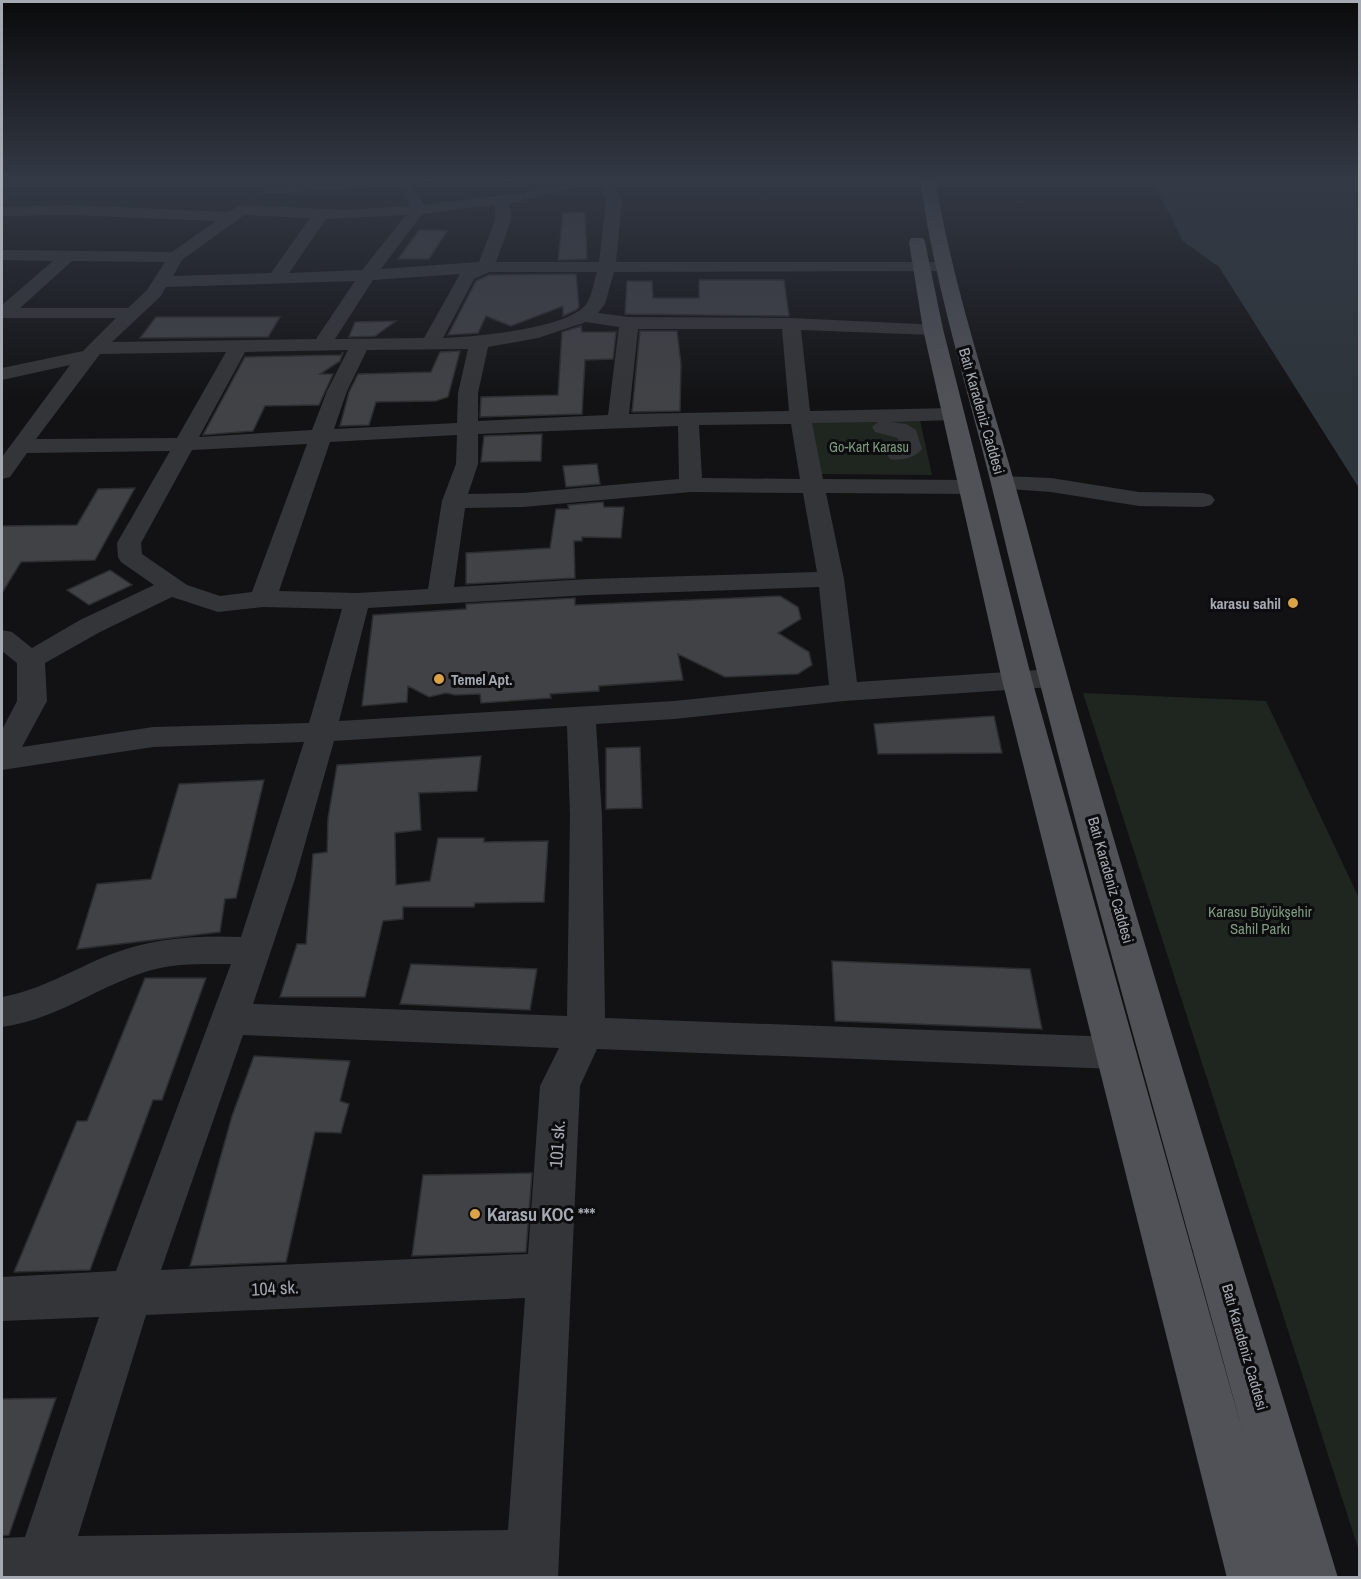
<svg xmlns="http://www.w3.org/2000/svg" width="1361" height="1579" font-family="'Archivo Narrow',sans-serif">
<rect width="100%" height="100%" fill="#121214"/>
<!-- green -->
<path fill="#1f2620" d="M 809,419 L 920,420 L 932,475 L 817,474 Z
M 1083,693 L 1266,701 L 1359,898 L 1359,1551 Z"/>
<!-- water -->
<path fill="#2d353b" d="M 1151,178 L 1359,178 L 1359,488 L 1219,267 L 1183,241 Z"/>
<!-- building -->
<path fill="#414246" stroke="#2c2d2f" stroke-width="1.5" d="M 585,212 L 587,259 L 558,260 L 563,213 Z
M 419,230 L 447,231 L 429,259 L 398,259 Z
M 576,274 L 579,307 L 576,310 L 563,316 L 563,306 L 511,326 L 486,316 L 478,333 L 448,335 L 476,281 L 489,275 Z
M 699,280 L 784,280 L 789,316 L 625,314 L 627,281 L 652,281 L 653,298 L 699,298 Z
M 156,317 L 280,317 L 268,337 L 140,338 Z
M 396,321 L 375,336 L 349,337 L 355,322 Z
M 581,326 L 582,332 L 616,332 L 613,359 L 585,360 L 582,414 L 480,417 L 481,397 L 558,395 L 562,332 Z
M 640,331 L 677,331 L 681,365 L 680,411 L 632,412 Z
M 460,351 L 448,397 L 436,401 L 376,402 L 369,425 L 340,426 L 349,392 L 358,374 L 431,372 L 440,352 Z
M 343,352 L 340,361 L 320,374 L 333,374 L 319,405 L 265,406 L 253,431 L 203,435 L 245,357 L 341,355 Z
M 542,434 L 541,461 L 481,462 L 484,436 Z
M 597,464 L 600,484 L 566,487 L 563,466 Z
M 135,488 L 95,560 L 21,562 L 2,593 L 2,526 L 77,525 L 98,489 Z
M 603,502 L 604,507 L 624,507 L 621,538 L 582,537 L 582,541 L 574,541 L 575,578 L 466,584 L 466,553 L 550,548 L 556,509 L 569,509 L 568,505 Z
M 110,570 L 132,585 L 89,605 L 67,590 Z
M 780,596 L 798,607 L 801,619 L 778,633 L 809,652 L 812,665 L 798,674 L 725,677 L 678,654 L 683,680 L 599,686 L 599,691 L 550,694 L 551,698 L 481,703 L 480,694 L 455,695 L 446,693 L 429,697 L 408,686 L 407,702 L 362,706 L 373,615 L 466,609 L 466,604 L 575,598 L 575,605 Z
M 994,716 L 1002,753 L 878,754 L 874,724 Z
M 640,747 L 642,808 L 606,809 L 606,748 Z
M 481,756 L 477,791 L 419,793 L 421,830 L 395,833 L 396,885 L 430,881 L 438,838 L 484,838 L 484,842 L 548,841 L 544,902 L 475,903 L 474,907 L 403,907 L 403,919 L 383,921 L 365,997 L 280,997 L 297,944 L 306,944 L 313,854 L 327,852 L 328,818 L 337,765 Z
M 264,780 L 236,898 L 225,899 L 220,932 L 77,949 L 97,884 L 151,879 L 179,784 Z
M 832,961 L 1030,969 L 1042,1029 L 835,1021 Z
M 411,964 L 537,969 L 530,1010 L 400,1004 Z
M 145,978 L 206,978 L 162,1100 L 153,1100 L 90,1270 L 14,1272 L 77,1121 L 87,1121 Z
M 254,1056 L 350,1061 L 340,1101 L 349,1104 L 341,1133 L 315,1132 L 286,1262 L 190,1266 L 232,1116 Z
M 532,1173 L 526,1252 L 412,1256 L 423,1175 Z
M 56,1398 L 9,1535 L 2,1536 L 2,1399 Z"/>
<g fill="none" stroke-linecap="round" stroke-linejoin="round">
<!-- minor -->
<path fill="#343538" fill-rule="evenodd" d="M 368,178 L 441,178 L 434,182 L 412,184 L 424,205 L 523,193 L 579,178 L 612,178 L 622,201 L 616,262 L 950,262 L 952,266 L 950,270 L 944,271 L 614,272 L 605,304 L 598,313 L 629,317 L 791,318 L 940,325 L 942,329 L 940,333 L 933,335 L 801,330 L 810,411 L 953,408 L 960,410 L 963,414 L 960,418 L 953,420 L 890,422 L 906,424 L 916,430 L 922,449 C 915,458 901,461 890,459 L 887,454 L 890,449 L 899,446 L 898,438 L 875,432 L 872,427 L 878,422 L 812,423 L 823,479 L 969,480 L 977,482 L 981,487 L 977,492 L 969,494 L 826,493 L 844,579 L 857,682 L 1052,669 L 1062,672 L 1066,678 L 1062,684 L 1052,687 L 844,701 L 674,719 L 596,724 L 602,816 L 605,1018 L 1116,1037 L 1130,1041 L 1135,1053 L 1130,1065 L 1116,1069 L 597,1049 L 580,1086 L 558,1578 L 2,1578 L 2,1538 L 25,1537 L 99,1317 L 2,1321 L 2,1277 L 116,1271 L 231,964 C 203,964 174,963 148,971 C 96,987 58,1019 2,1027 L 2,997 C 41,990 72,970 109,955 C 152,938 195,935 241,937 L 304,742 L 153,747 L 2,770 L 2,730 L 17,701 L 17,663 L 2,651 L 2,630 L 12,632 L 32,648 L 80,620 L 154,585 L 121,562 L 118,557 L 117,543 L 170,451 L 27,453 L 10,477 L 2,479 L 2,457 L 70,365 L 2,380 L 2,368 L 83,351 L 116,318 L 2,318 L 2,305 L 53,261 L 2,260 L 2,250 L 172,252 L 216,221 L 72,215 L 2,216 L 2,207 L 72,205 L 228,212 L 241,205 L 346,210 L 409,206 L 408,200 L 398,185 L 268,194 L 261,190 L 268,186 ZM 599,182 L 606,201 L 599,262 L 496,262 L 511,220 L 510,203 ZM 495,205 L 495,220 L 479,262 L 381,269 L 422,214 ZM 244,215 L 310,218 L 271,273 L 173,276 L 182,260 ZM 406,215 L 362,270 L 289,273 L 326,219 ZM 72,261 L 165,262 L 147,290 L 128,308 L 20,308 ZM 489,272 L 597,272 C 594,281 592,295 587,303 C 570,329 473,337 443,338 L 474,279 ZM 460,274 L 424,338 L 335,339 L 373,280 ZM 355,281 L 316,339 L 112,342 L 160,297 L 166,287 ZM 586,322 L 619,327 L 608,415 L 478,421 L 478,393 L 488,347 L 538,338 ZM 638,329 L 782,329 L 789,411 L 629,414 ZM 468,349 L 458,393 L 457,423 L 334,429 L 347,391 L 367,350 ZM 348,350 L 327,391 L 312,430 L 199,437 L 245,352 ZM 226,352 L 177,438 L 36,439 L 100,354 ZM 791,424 L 800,479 L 702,478 L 699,425 ZM 678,426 L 679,479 L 523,493 L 468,494 L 478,464 L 478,434 ZM 457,435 L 456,464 L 442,501 L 428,589 L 357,593 L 279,591 L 330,442 ZM 307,444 L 252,592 L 220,596 L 187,585 L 142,554 L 141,543 L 192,450 ZM 691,492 L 803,493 L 817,572 L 589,579 L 454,587 L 465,508 L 523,507 ZM 819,587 L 829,685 L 674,701 L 339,721 L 368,608 L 589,595 ZM 172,597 L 218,612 L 263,607 L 342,609 L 309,723 L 153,727 L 22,747 L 47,701 L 45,663 L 100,632 ZM 567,726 L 570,816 L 567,1016 L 253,1004 L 295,879 L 334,741 ZM 243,1035 L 559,1048 L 540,1086 L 528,1254 L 161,1270 ZM 525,1298 L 508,1530 L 78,1536 L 146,1315 Z
M 1003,476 L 1051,478 L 1139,492 L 1203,493 L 1211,495 L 1215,500 L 1211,505 L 1203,507 L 1139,506 L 1051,492 L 995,488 L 992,483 L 995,478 Z"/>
<!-- major -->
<path fill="#505257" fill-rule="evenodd" d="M 920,178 L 935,178 C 955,299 997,414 1028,532 C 1121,883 1233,1230 1338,1578 L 1227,1578 L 1002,680 L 923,329 L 909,242 L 911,238 L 923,238 L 925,242 L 943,329 L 1032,680 L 1243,1433 C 1159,1125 1070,818 997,508 C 971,398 935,291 920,178 Z"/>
</g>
<!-- sky -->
<linearGradient id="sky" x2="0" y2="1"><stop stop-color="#0a0a0b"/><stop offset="0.45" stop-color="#333945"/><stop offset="1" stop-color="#333945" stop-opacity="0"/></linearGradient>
<rect width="1361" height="399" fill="url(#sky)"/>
<!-- markers -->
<g fill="#dda341" stroke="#0d0d0f" stroke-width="2">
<circle cx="1293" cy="603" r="6"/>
<circle cx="439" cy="679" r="6"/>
<circle cx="475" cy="1214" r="6"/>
</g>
<g text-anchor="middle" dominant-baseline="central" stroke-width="6" stroke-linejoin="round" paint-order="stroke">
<!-- far-park labels -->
<g font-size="14" fill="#7e9c7f" stroke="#0d0d0f">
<text x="869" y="447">Go-Kart Karasu</text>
</g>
<!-- street labels -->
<g font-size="15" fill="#a5aab3" stroke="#0d0d0f">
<text transform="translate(982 411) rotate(74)">Batı Karadeniz Caddesi</text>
<text transform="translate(1111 880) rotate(74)">Batı Karadeniz Caddesi</text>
<text transform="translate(1245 1347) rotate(74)">Batı Karadeniz Caddesi</text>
</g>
<!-- poi labels -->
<g font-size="15" font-weight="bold" fill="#a5aab3" stroke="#0d0d0f" text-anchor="end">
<text x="1281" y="603">karasu sahil</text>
<text x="451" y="679" text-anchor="start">Temel Apt.</text>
</g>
<!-- park labels -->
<g font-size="15" fill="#7e9c7f" stroke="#0d0d0f">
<text x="1260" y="911">Karasu Büyükşehir<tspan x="1260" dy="17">Sahil Parkı</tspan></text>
</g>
<!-- near-street labels -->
<g font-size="18" fill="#a5aab3" stroke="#0d0d0f">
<text transform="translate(557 1144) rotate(-86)">101 sk.</text>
<text transform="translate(275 1288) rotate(-3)">104 sk.</text>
</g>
<!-- near-poi labels -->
<g font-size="18" font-weight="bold" fill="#a5aab3" stroke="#0d0d0f" text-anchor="start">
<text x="487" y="1214">Karasu KOC ***</text>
</g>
</g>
<!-- border -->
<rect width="1361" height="1579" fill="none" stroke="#a5aab3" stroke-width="6"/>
</svg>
